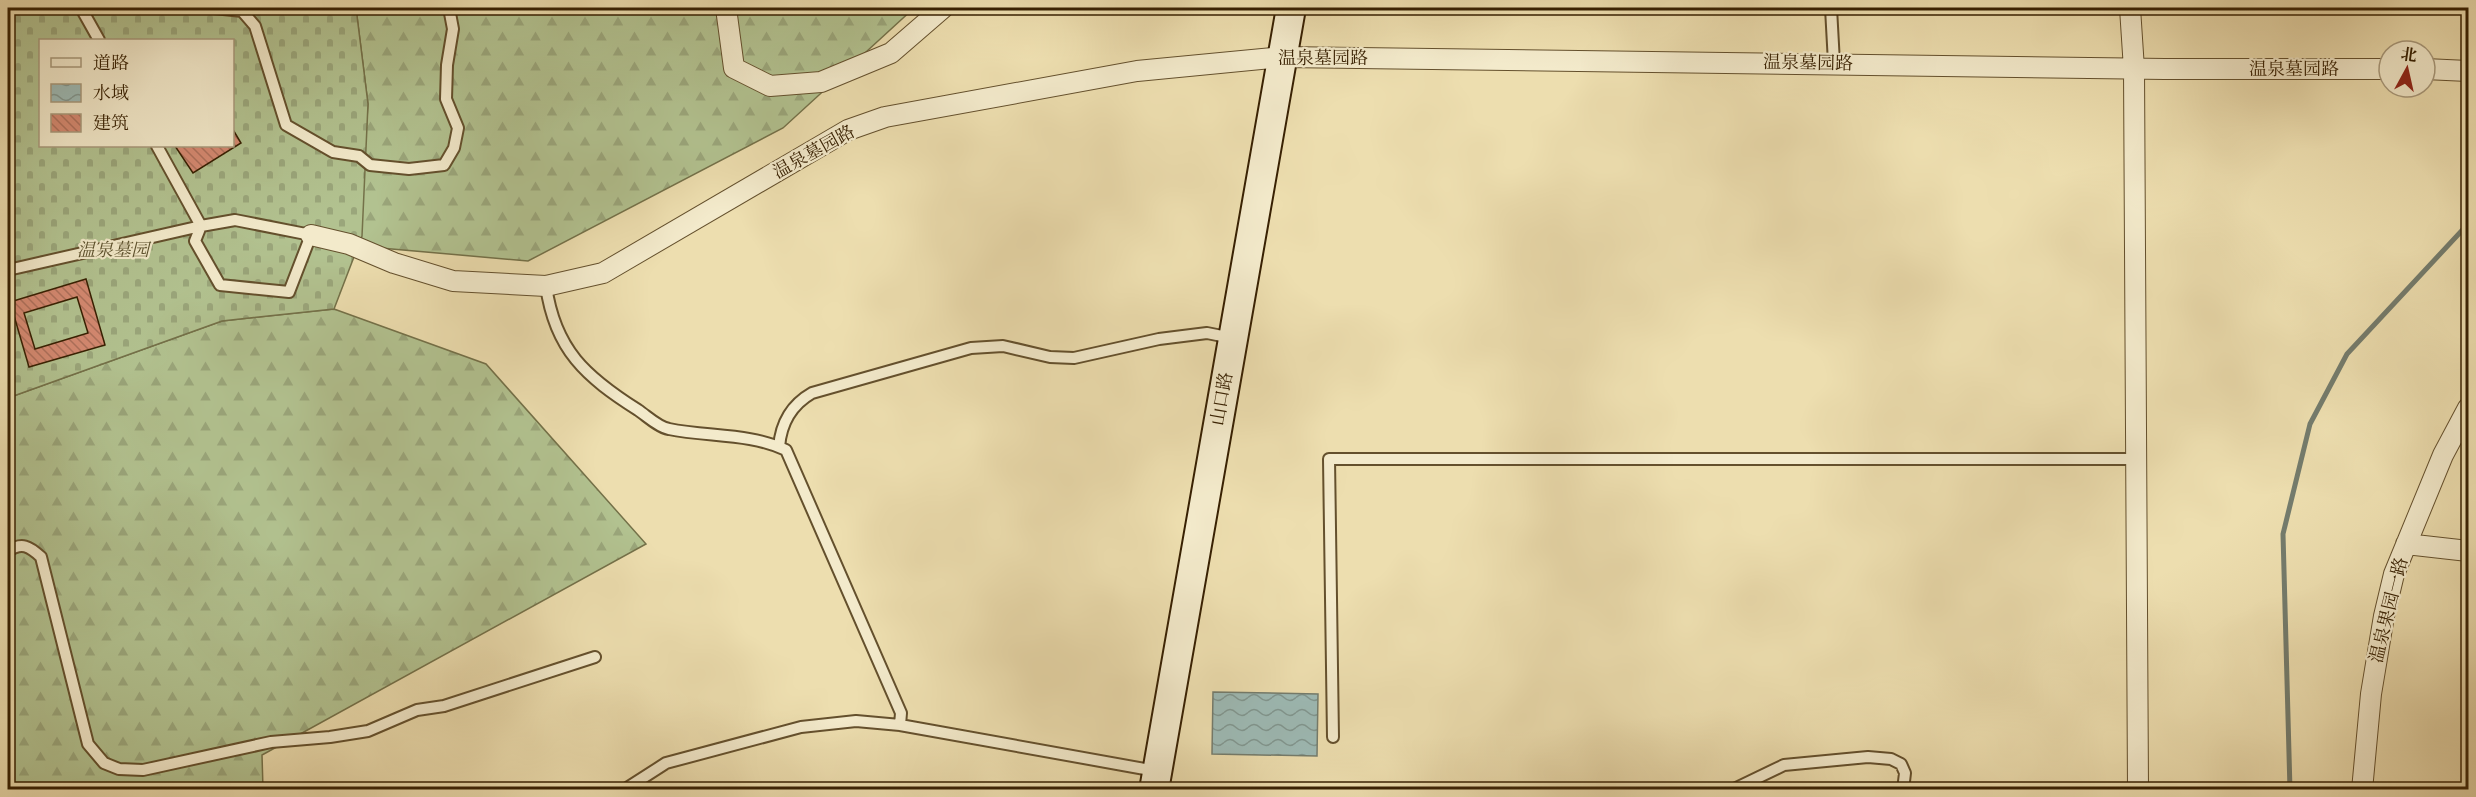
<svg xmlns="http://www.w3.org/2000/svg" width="2476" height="797" font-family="'IM FELL French Canon','Noto Serif SC',serif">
<defs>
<pattern id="forest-firs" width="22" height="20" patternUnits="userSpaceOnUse" patternTransform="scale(1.5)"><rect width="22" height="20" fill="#b2c290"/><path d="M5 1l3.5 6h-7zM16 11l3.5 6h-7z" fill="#9aa67b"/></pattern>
<pattern id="cemetery-stones" width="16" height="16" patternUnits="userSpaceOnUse" patternTransform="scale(1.5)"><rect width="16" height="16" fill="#b2c290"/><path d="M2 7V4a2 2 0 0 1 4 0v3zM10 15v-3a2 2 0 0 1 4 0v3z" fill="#9aa67b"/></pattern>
<pattern id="water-waves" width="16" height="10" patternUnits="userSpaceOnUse" patternTransform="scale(1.5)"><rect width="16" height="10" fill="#9dbab5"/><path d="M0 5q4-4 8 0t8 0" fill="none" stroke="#819791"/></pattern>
<pattern id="building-back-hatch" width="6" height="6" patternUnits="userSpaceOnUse" patternTransform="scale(1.5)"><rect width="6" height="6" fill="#d48971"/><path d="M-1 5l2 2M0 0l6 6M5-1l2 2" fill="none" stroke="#ad705b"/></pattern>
</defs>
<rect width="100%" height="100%" fill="#eddeaf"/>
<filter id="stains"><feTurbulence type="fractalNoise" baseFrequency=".00333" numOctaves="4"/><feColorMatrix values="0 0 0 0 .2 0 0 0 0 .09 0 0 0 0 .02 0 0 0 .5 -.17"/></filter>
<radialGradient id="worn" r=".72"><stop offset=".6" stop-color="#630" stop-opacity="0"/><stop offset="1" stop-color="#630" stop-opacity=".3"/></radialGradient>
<!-- forest -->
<path fill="url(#forest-firs)" stroke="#747149" stroke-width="1.5" d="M 356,8 L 914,8 L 783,128 L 528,261 L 358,246 L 368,104 Z
M 334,309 L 486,364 L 646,544 L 262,755 L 263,789 L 8,789 L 8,398 L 222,321 Z"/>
<!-- cemetery -->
<path fill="url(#cemetery-stones)" stroke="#747149" stroke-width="1.5" fill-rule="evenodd" d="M 8,8 L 356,8 L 368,104 L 362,236 L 334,309 L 222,321 L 8,398 ZM 40,40 L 232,40 L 232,146 L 40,146 Z"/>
<!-- water -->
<path fill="url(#water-waves)" stroke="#747c6d" stroke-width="1.5" d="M 1213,692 L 1318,694 L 1317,756 L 1212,754 Z"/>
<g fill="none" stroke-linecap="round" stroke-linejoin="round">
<!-- stream -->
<path stroke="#747c6d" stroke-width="5" d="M 2290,790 L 2283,534 L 2310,424 L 2347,354 L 2468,224"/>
</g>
<!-- building -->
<path fill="url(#building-back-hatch)" stroke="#372002" stroke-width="1.5" fill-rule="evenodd" d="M 232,128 L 241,143 L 193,173 L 175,146 L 232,146 Z
M 86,279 L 105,345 L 29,367 L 10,302 ZM 77,297 L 88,333 L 35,349 L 24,313 Z"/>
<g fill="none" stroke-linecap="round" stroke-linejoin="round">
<!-- lane casing -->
<g stroke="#64502d" stroke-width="14">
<path id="lane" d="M 81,8 L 99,40
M 214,8 L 242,11 L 255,26 L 286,125 L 333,152 L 359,156 L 370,165 L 409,169 L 444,165 L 454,148 L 458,128 L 446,99 L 447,65 L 453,29 L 449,8
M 1831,8 L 1834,63
M 235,220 L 311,235 L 289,292 L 220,285 L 195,241 L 201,226 Z
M 8,270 L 201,226 L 157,146
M 546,286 C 555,350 586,377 638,410 C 647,416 658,427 669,429 C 708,437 750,433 786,450 L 901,713 L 900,725
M 8,382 L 8,386
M 779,447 C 781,423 791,405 812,393 L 971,348 L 1003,346 L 1050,357 L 1074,358 L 1159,339 L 1207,333 L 1232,338
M 8,551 C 22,542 29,546 41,557 L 88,744 L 104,763 L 119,769 L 143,770 L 271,742 L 330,737 L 368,731 L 417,710 L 444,706 L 595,657
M 1333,737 L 1329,459 L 2136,459
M 624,790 L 666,763 L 801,727 L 856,721 L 900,725 L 1156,771
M 1732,790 L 1784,765 L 1868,757 L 1891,759 L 1901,764 L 1905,773 L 1903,790"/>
</g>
<!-- street casing -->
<g stroke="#64502d" stroke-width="22">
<path id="street" d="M 726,8 L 734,68 L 770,86 L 821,82 L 891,53 L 943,8
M 2130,8 L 2134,69 L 2138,790
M 2425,69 L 2468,71
M 311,235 L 349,244 L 394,263 L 453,281 L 546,286 L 603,273 L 848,130 L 885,117 L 1137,71 L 1283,57 L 2165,69 L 2389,69
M 2406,544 L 2468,551
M 2362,790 L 2371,694 L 2384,616 L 2394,574 L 2443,455 L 2468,408"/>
</g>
<!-- secondary casing -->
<g stroke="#372002" stroke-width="32">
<path id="secondary" d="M 1154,790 L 1291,8"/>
</g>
<!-- lane -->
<use href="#lane" stroke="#f3eacb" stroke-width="10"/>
<!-- street -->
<use href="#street" stroke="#f3eacb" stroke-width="20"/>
<!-- secondary -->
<use href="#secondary" stroke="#f3eacb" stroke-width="28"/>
</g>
<g text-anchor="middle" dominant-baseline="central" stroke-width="4.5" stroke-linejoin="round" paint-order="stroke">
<!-- street labels -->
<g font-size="18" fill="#372002" stroke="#f3eacb">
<text x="1323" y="58">温泉墓园路</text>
<text transform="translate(1808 63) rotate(1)">温泉墓园路</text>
<text x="2294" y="69">温泉墓园路</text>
<text transform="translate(814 152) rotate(-29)">温泉墓园路</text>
<text transform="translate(1222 399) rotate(-80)">山口路</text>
<text transform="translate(2389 610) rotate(-76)">温泉果园一路</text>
</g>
<!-- park labels -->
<g font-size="18" font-style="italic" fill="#5c512d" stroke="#f3eacb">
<text x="113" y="250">温泉墓园</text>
</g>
</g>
<!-- margin -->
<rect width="2476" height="797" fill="none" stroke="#eddeaf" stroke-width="30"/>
<rect x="9" y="9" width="2458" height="779" fill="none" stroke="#372002" stroke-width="3"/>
<rect x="15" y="15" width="2446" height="767" fill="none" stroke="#372002" stroke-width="1.5"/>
<!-- legend -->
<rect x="39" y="39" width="195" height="108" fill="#f3eacb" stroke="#a8997b" stroke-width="1.5"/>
<rect x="51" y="58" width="30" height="9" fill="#f3eacb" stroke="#a8997b" stroke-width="1.5"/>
<text x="93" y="69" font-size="18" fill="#372002">道路</text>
<rect x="51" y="84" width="30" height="18" fill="url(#water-waves)" stroke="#a8997b" stroke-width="1.5"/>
<text x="93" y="99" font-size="18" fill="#372002">水域</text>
<rect x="51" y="114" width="30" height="18" fill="url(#building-back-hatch)" stroke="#a8997b" stroke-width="1.5"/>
<text x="93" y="129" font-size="18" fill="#372002">建筑</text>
<!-- north arrow -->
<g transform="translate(2407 69) rotate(8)"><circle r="28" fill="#f3eacb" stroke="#a8997b" stroke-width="1.5"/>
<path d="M0-4.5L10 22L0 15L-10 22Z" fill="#8f2418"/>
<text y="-9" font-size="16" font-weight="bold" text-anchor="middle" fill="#372002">北</text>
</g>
<rect width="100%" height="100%" filter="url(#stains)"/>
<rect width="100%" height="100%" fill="url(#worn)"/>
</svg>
